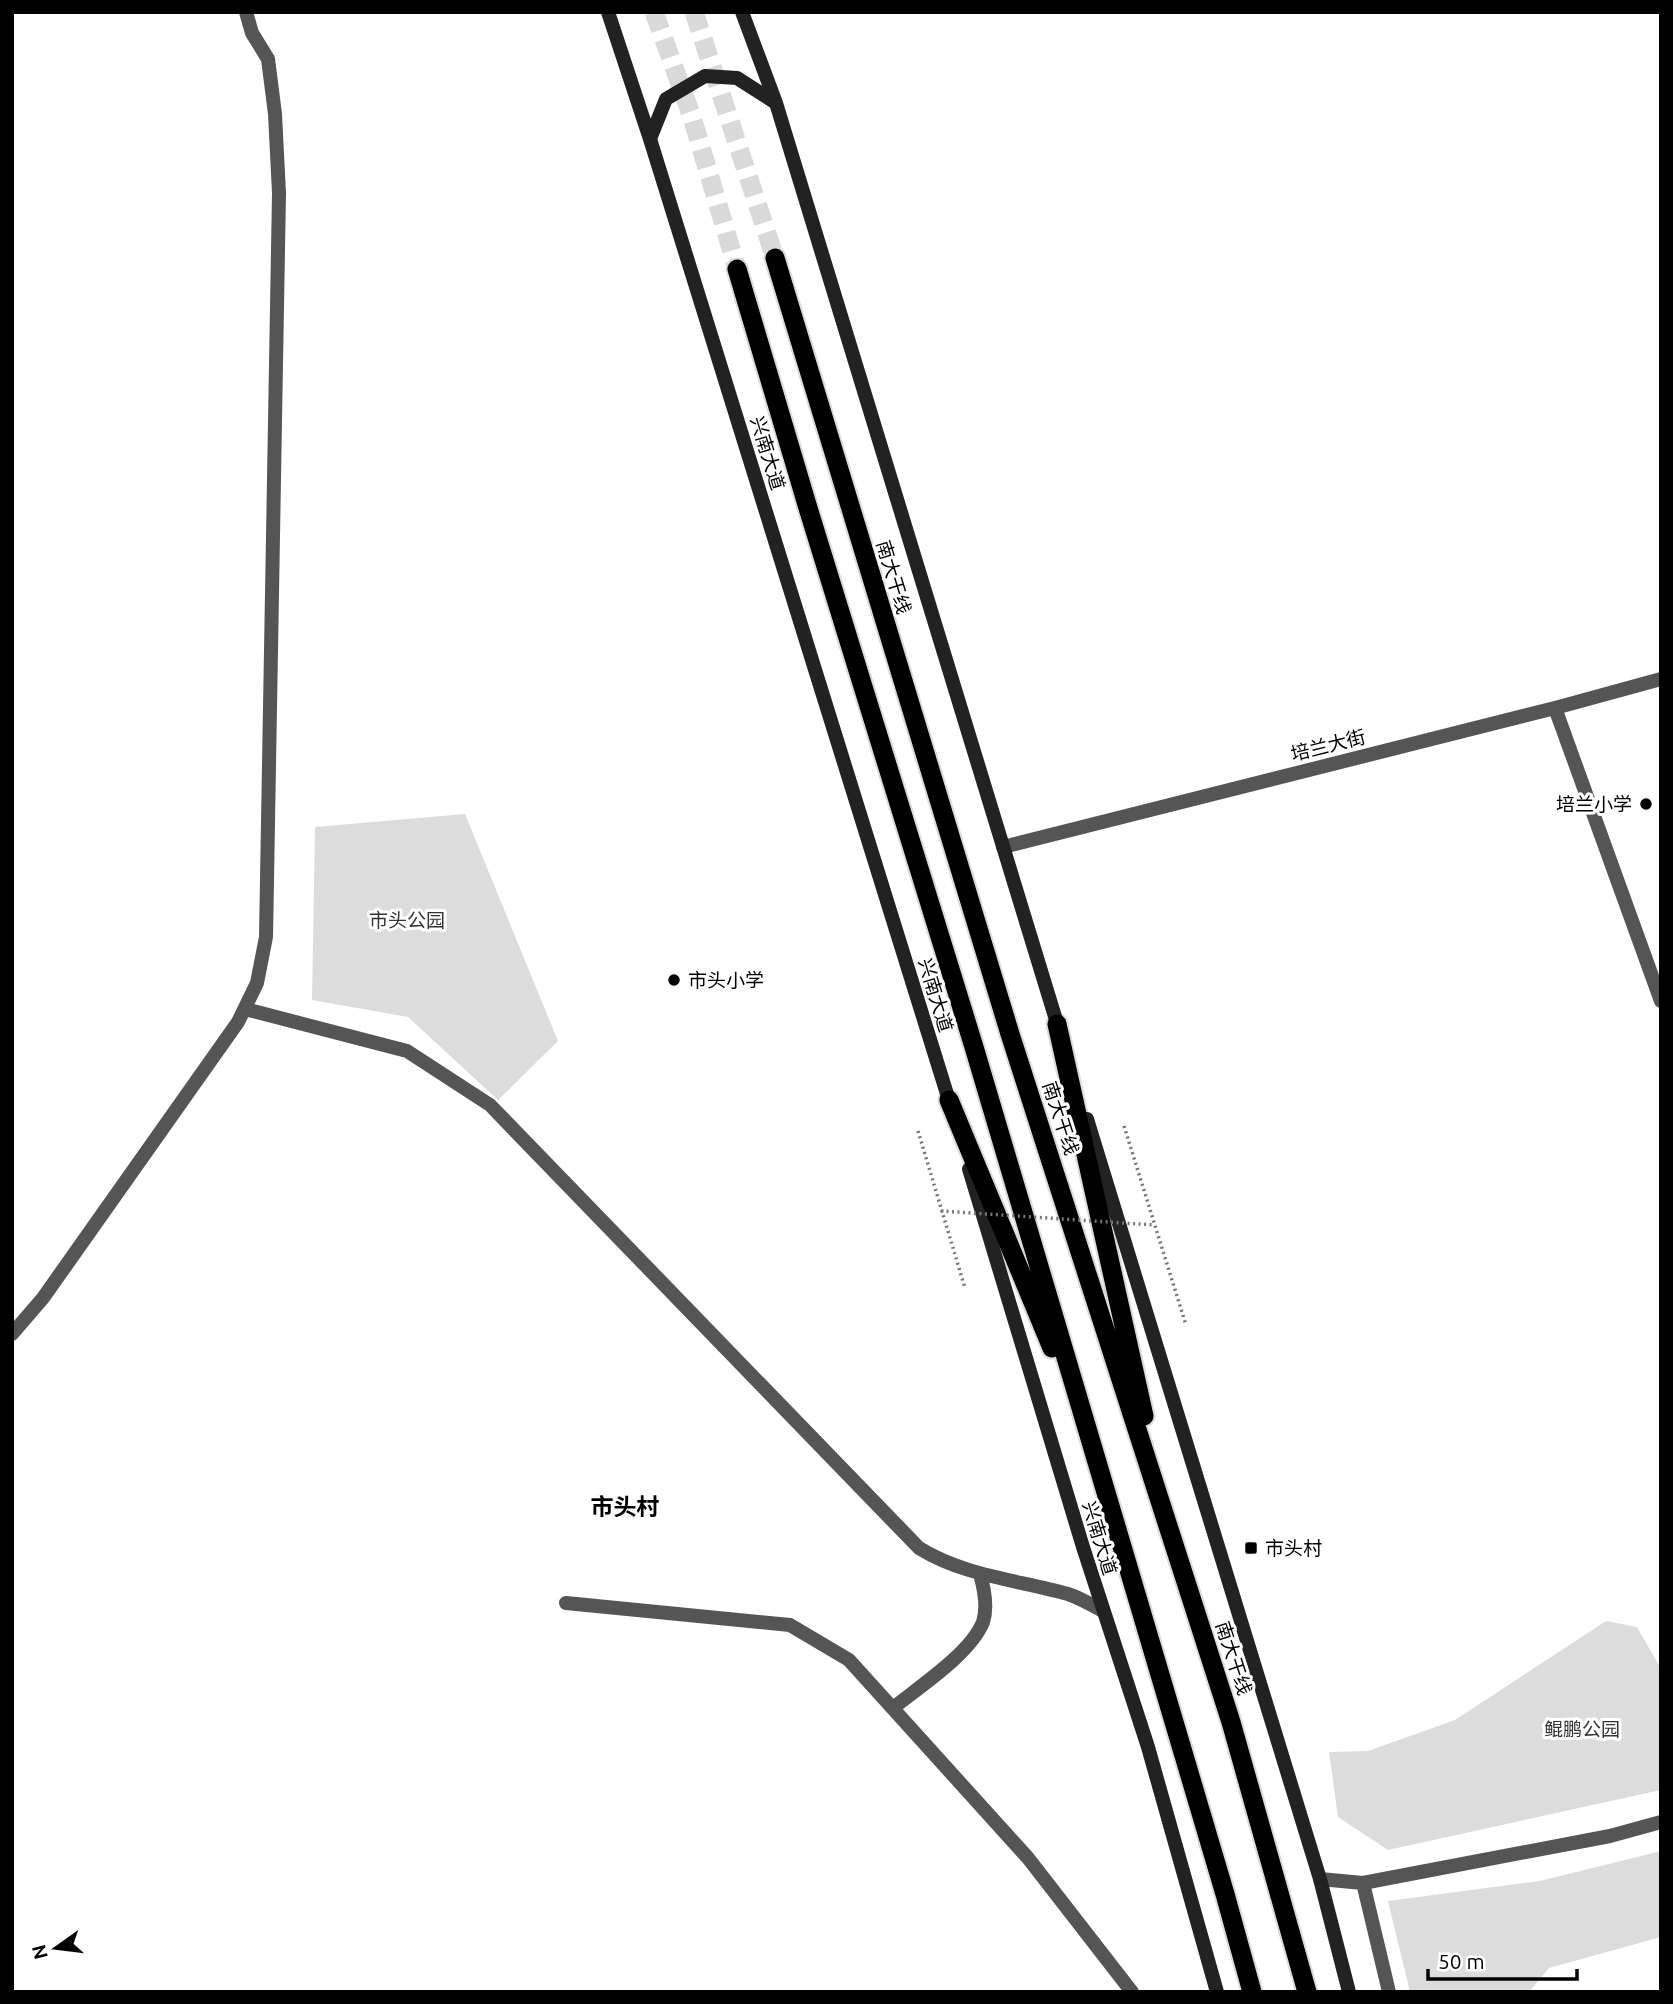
<svg xmlns="http://www.w3.org/2000/svg" width="1673" height="2004" font-family="Ubuntu,'Noto Sans SC',sans-serif">
<rect width="100%" height="100%" fill="#fff"/>
<!-- green -->
<path fill="#dcdcdc" d="M 465,814 L 558,1041 L 498,1100 L 408,1017 L 312,1000 L 315,827 Z
M 1606,1621 L 1637,1627 L 1661,1669 L 1661,1790 L 1388,1850 L 1338,1817 L 1329,1752 L 1368,1751 L 1455,1720 Z
M 1661,1851 L 1661,1937 L 1549,1968 L 1529,1992 L 1410,1992 L 1388,1901 L 1540,1881 Z"/>
<g fill="none" stroke-linecap="round" stroke-linejoin="round">
<!-- trunk-tunnel -->
<path stroke="#d9d9d9" stroke-width="19" stroke-dasharray="19 10" stroke-linecap="butt" d="M 654,12 L 692,117 L 737,269
M 694,12 L 775,258"/>
<!-- trunk casing -->
<g stroke="#dbdbdb" stroke-width="23">
<path id="trunk" d="M 775,258 L 1010,1034 L 1231,1722 L 1307,1992
M 737,269 L 808,508 L 974,1047 L 1225,1894 L 1252,1992
M 1057,1024 L 1144,1416
M 949,1100 L 1052,1348"/>
</g>
<!-- path -->
<path stroke="#777" stroke-width="3.5" stroke-dasharray="2 3.5" stroke-linecap="butt" d="M 1124,1126 L 1186,1325
M 918,1131 L 965,1288"/>
<!-- minor -->
<path stroke="#555" stroke-width="14" d="M 1555,708 L 1661,1001
M 1003,847 L 1555,708 L 1661,679
M 245,1009 L 407,1051 L 490,1105 L 919,1548 C 964,1576 1018,1580 1068,1594 C 1080,1598 1092,1605 1103,1611
M 12,1334 L 43,1298 L 238,1022 L 257,983 L 266,937 L 279,193 L 275,114 L 268,59 L 252,33 L 246,12
M 566,1603 L 790,1625 L 849,1660 L 1028,1858 L 1132,1992
M 893,1708 C 919,1687 971,1653 983,1622 C 988,1607 984,1588 980,1574
M 1320,1879 L 1363,1883 L 1389,1992
M 1363,1883 L 1610,1836 L 1661,1822"/>
<!-- secondary -->
<path stroke="#222" stroke-width="14" d="M 608,12 L 650,139 L 952,1110
M 742,12 L 776,103 L 1060,1033
M 650,139 L 666,99 L 705,76 L 737,78 L 776,103
M 1087,1119 L 1320,1879 L 1349,1992
M 969,1169 L 1083,1547 L 1148,1747 L 1217,1992"/>
<!-- trunk -->
<use href="#trunk" stroke="#000" stroke-width="19"/>
<!-- path-bridge -->
<path stroke="#777" stroke-width="3.5" stroke-dasharray="2 3.5" stroke-linecap="butt" d="M 941,1211 L 1154,1225"/>
</g>
<!-- markers -->
<g fill="#000" stroke="#fff" stroke-width="2.5">
<circle cx="1646" cy="804" r="7"/>
<circle cx="674" cy="980" r="7"/>
<rect x="1244" y="1541" width="14" height="14" rx="3.5"/>
</g>
<g text-anchor="middle" dominant-baseline="central" stroke-width="6" stroke-linejoin="round" paint-order="stroke">
<!-- street labels -->
<g font-size="19" fill="#000" stroke="#fff">
<text transform="translate(768 453) rotate(73)">兴南大道</text>
<text transform="translate(894 577) rotate(73)">南大干线</text>
<text transform="translate(1328 745) rotate(-14)">培兰大街</text>
<text transform="translate(936 995) rotate(73)">兴南大道</text>
<text transform="translate(1061 1118) rotate(72)">南大干线</text>
<text transform="translate(1100 1538) rotate(73)">兴南大道</text>
<text transform="translate(1234 1658) rotate(72)">南大干线</text>
</g>
<!-- poi labels -->
<g font-size="19" fill="#000" stroke="#fff" text-anchor="start">
<text x="1632" y="804" text-anchor="end">培兰小学</text>
<text x="688" y="980">市头小学</text>
<text x="1265" y="1548">市头村</text>
</g>
<!-- park labels -->
<g font-size="19" fill="#333" stroke="#fff">
<text x="407" y="920">市头公园</text>
<text x="1582" y="1729">鲲鹏公园</text>
</g>
<!-- quarter labels -->
<g font-size="23" font-weight="bold" fill="#000" stroke="#fff">
<text x="625" y="1506">市头村</text>
</g>
</g>
<!-- border -->
<rect width="1673" height="2004" fill="none" stroke="#000000" stroke-width="28"/>
<!-- north arrow -->
<g transform="translate(56 1948) rotate(256)" stroke="#ffffff" stroke-width="5" paint-order="stroke">
<path d="M0-5L12 26L0 18L-12 26Z" fill="#000000"/>
<text y="-10" font-size="19" font-weight="bold" text-anchor="middle" fill="#000000">N</text>
</g>
<!-- scale -->
<path d="M1428 1969v10h149v-10" fill="none" stroke="#000000" stroke-width="3.5"/>
<text x="1438" y="1969" font-size="21" fill="#000000" stroke="#ffffff" stroke-width="5" paint-order="stroke">50 m</text>
</svg>
